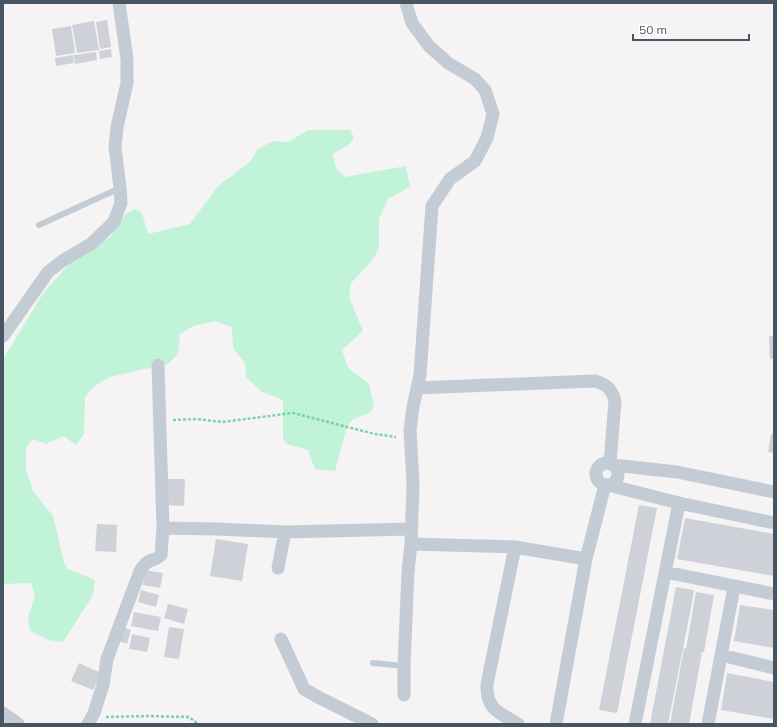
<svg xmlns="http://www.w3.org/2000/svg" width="777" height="727" font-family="Mulish,sans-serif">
<rect width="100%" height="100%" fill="#f5f3f3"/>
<!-- green -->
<path fill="#c1f3d8" d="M 308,130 L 350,130 L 354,137 L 351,143 L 333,154 L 336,168 L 345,177 L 406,166 L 410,187 L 388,199 L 379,219 L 379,248 L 372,261 L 351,283 L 349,297 L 363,331 L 342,350 L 348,368 L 369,384 L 374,406 L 371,412 L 352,420 L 347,426 L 335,471 L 315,469 L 308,450 L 287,444 L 283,439 L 283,400 L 262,392 L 246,377 L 245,363 L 233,348 L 232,327 L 215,321 L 193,326 L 180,334 L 178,354 L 168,364 L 109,377 L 96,385 L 85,397 L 84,434 L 76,445 L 64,436 L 46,444 L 33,439 L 26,447 L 26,469 L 33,491 L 53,516 L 64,562 L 68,569 L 95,580 L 93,595 L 63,642 L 49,640 L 30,631 L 28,617 L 35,596 L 31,583 L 3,584 L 3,359 L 44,292 L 71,262 L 110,237 L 127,213 L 135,209 L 142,213 L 148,234 L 190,224 L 218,186 L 250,162 L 258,149 L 273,141 L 288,142 Z"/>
<!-- building -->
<path fill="#cfd1d8" d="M 107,20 L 111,47 L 100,49 L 96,22 Z
M 94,21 L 99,50 L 77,53 L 72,25 Z
M 71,26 L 75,53 L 56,56 L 52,29 Z
M 111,49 L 112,57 L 100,59 L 99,51 Z
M 96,52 L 97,60 L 75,64 L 74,55 Z
M 73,55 L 74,63 L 56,66 L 55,58 Z
M 769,336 L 774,336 L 774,358 L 770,359 Z
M 771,434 L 774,434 L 774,453 L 768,452 Z
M 167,479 L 185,479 L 184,506 L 167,505 Z
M 639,505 L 657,508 L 617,713 L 599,710 Z
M 685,518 L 774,534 L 774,576 L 677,559 Z
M 97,524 L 117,525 L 116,552 L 95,551 Z
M 216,539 L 248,544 L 242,581 L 210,576 Z
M 145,570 L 163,573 L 160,588 L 143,585 Z
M 676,587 L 694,590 L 690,613 L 668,724 L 650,724 Z
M 141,590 L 159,595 L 156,607 L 138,602 Z
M 696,592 L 714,595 L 704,652 L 702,652 L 689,724 L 670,724 L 684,648 L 686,649 Z
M 168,604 L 188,609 L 184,624 L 164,618 Z
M 740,605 L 774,610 L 774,648 L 734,641 Z
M 134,612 L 161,617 L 158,631 L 131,626 Z
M 121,627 L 131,630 L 127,644 L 118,641 Z
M 169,627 L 184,629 L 179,659 L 164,657 Z
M 132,634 L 150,638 L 147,652 L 129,649 Z
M 79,663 L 101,673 L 93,690 L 71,681 Z
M 727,673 L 774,682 L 774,719 L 721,710 Z"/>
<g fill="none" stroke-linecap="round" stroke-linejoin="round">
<!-- path -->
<path stroke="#76d3ac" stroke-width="2.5" stroke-dasharray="3 2" stroke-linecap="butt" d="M 173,420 L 197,419 L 222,422 L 293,413 L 375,434 L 396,437
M 106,717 L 147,716 L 189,717 L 198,724"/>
<!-- service -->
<path stroke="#c3ccd4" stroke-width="6" d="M 39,225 L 120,188
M 373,663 L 404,666"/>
<!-- minor -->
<path stroke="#c3ccd4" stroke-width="13" d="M 3,336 L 48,272 L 62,261 L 91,244 L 114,222 L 121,203 L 120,188 L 115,147 L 117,127 L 127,83 L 127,59 L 119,3
M 417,388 L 595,381 C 606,384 612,389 615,401 L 610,463
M596 474a11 11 0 1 1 22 0a11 11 0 1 1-22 0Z
M 613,465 L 677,472 L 774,492
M 608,485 L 679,503 L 774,523
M 163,528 L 218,529 L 285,532 L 411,529
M 411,544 L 515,547 L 586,559
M 515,547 L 487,684 C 486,710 499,712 518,724
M 278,568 L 285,532
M 665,572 L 774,594
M 281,639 L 304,689 L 318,697 L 372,724
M 721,655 L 774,668
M 404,695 L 404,666 L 408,572 L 411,544 L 413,485 L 410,430 L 413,407 L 420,375 L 432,206 L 450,179 L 475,161 L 487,138 L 493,114 L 485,90 L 475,79 L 448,63 L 429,46 L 412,23 L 406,3
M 3,713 L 18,724
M 88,724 L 94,713 L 103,685 L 107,659 L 140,571 C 149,556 151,564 161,555 L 163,528 L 158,365
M 556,724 L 586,559 L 605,485
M 635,724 L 679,503
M 708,724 L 734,587"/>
</g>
<!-- border -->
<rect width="777" height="727" fill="none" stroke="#495462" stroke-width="8"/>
<!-- scale -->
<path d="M633 34v6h116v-6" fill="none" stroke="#495462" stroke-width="2"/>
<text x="639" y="34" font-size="12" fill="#495462" stroke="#ffffff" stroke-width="3" paint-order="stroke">50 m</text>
</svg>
